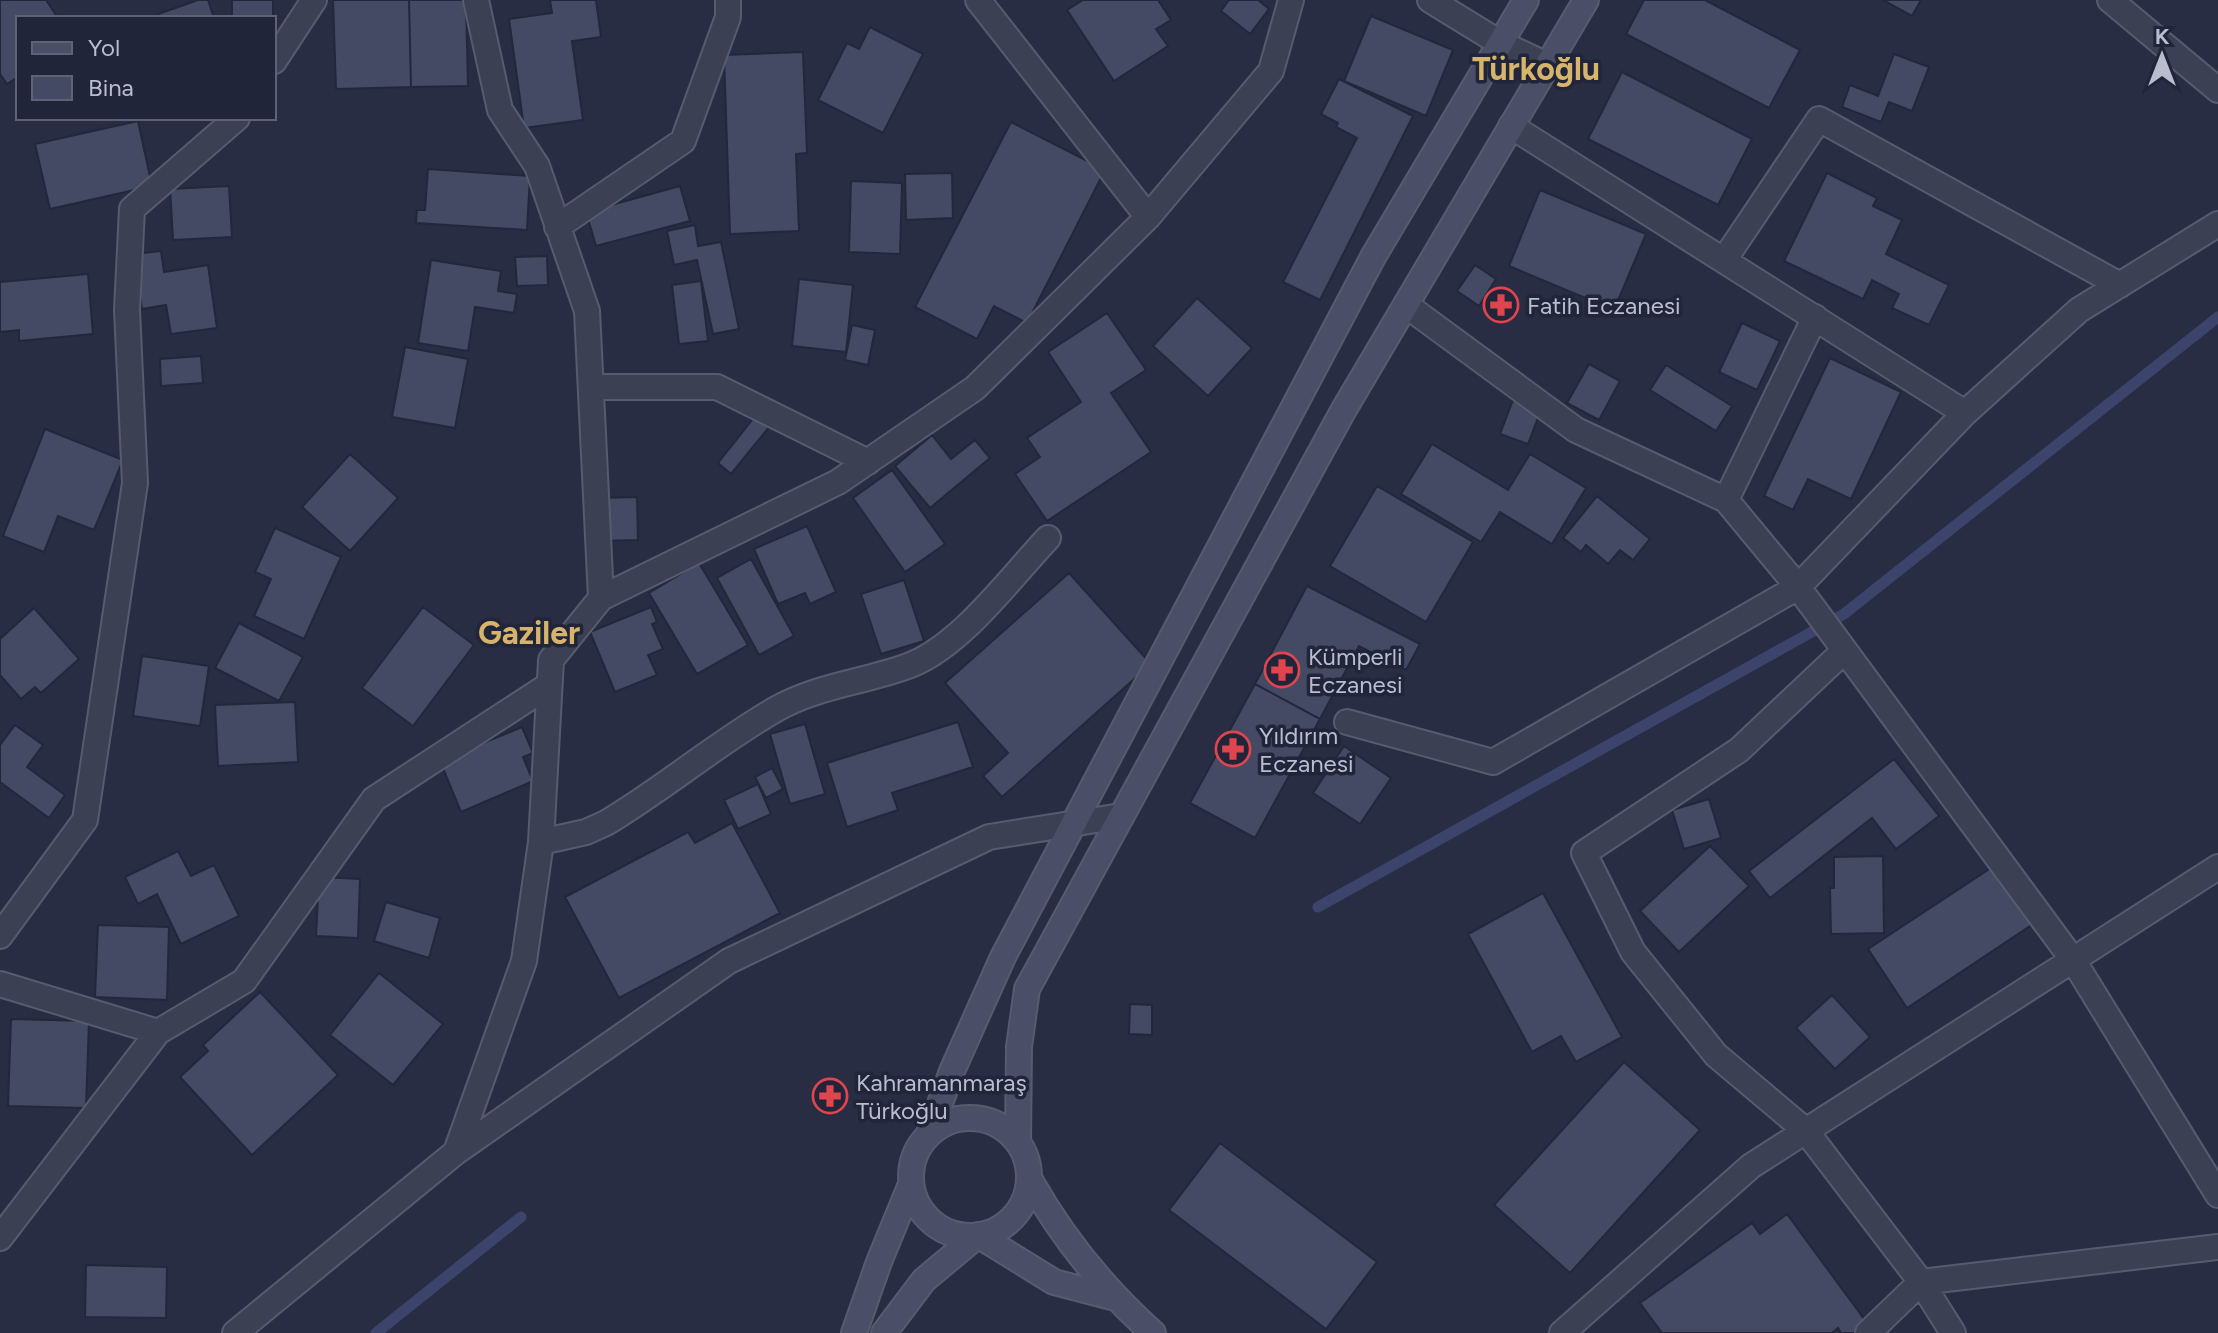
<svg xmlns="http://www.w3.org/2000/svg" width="2218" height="1333" font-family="Figtree,sans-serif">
<rect width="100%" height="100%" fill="#282d44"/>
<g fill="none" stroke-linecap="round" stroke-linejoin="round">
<!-- stream -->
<path stroke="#3c446b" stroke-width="11" d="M 1318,907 L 1844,614 L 2218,317
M 376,1333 L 521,1217"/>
</g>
<!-- building -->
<path fill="#444a64" stroke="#23273b" stroke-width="2" d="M 0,0 L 46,0 L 58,18 L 18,18 L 18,77 L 7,84 L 0,74 Z
M 198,0 L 208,0 L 214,18 L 147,18 Z
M 232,0 L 273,0 L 273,18 L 232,18 Z
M 333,0 L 409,0 L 411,87 L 336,89 Z
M 409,0 L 466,0 L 468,86 L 411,87 Z
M 550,0 L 596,0 L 601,37 L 572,41 L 583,120 L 524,128 L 509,19 L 552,13 Z
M 1083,0 L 1158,0 L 1171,20 L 1156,29 L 1168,46 L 1114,81 L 1067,10 Z
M 1229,0 L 1258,0 L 1269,9 L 1250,34 L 1221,11 Z
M 1644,0 L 1705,0 L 1800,50 L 1769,108 L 1626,34 Z
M 1883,0 L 1921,0 L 1912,16 Z
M 1371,16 L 1453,50 L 1426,116 L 1344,81 Z
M 870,27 L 923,54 L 883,133 L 818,100 L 847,43 L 859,49 Z
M 803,52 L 807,153 L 796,154 L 799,231 L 730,234 L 724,55 Z
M 1894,54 L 1929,67 L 1912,111 L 1889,102 L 1881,122 L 1842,107 L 1850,85 L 1878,96 Z
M 1622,72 L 1752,139 L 1718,205 L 1588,139 Z
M 1339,79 L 1413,116 L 1320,300 L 1283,282 L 1357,138 L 1336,127 L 1338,123 L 1321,114 Z
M 138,121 L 152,186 L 50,209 L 35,144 Z
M 1011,122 L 1105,170 L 1027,323 L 994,306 L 977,339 L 915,307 Z
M 428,169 L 530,176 L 527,230 L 416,223 L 417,210 L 425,210 Z
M 952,173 L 953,218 L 906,220 L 905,174 Z
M 1827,173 L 1877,198 L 1873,206 L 1902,220 L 1886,254 L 1949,285 L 1929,325 L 1892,308 L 1899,294 L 1872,280 L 1863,299 L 1784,261 Z
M 851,181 L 902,183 L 900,254 L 849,252 Z
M 229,186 L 232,237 L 173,240 L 170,189 Z
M 680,186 L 690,221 L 596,246 L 586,212 Z
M 1540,190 L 1646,234 L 1614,310 L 1509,266 Z
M 695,225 L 698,246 L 721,242 L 739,329 L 713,334 L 697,260 L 674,265 L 667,231 Z
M 161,251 L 164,272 L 208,265 L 217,328 L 171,334 L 166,305 L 142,309 L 134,254 Z
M 547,256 L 548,285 L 517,286 L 515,257 Z
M 431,260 L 501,271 L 498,291 L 517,294 L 514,313 L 475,307 L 468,351 L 418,343 Z
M 1475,265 L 1496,279 L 1479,306 L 1457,291 Z
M 88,274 L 93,334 L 19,341 L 19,330 L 0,332 L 0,282 Z
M 799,279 L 853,285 L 846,352 L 792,346 Z
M 701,281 L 708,341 L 679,344 L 672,285 Z
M 1197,298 L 1252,348 L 1208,396 L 1153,346 Z
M 1107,313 L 1146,370 L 1111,393 L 1151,452 L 1047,521 L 1015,474 L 1040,457 L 1027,438 L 1081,402 L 1048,352 Z
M 1742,323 L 1780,341 L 1757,390 L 1719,372 Z
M 852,325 L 875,330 L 868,365 L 845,360 Z
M 405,347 L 468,359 L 455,428 L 392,417 Z
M 201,356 L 203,383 L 161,386 L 160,359 Z
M 1830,358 L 1901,392 L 1851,499 L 1808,479 L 1793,510 L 1764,496 Z
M 1589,364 L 1620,381 L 1599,420 L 1567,403 Z
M 1666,365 L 1732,406 L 1716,431 L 1650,390 Z
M 1513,400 L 1541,410 L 1528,444 L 1500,434 Z
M 756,415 L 770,426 L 731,474 L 718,463 Z
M 45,429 L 123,460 L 94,530 L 58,516 L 44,552 L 3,536 Z
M 932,435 L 951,459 L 975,440 L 990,458 L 930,508 L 895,466 Z
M 1432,444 L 1508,490 L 1530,454 L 1586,488 L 1552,544 L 1500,512 L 1481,542 L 1401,494 Z
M 350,454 L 398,498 L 350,551 L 302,507 Z
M 892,470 L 945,544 L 905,572 L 853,498 Z
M 1377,486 L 1473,542 L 1426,622 L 1330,566 Z
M 1597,496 L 1650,539 L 1633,560 L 1620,550 L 1608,564 L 1586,545 L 1581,552 L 1563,538 Z
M 637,497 L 638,540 L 600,541 L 599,498 Z
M 807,526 L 836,592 L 810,604 L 805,593 L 778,604 L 754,549 Z
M 275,528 L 341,557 L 304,639 L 254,616 L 271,579 L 255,572 Z
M 751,559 L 794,636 L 759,655 L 717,578 Z
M 699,563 L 748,645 L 697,674 L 649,593 Z
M 1069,573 L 1151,664 L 1002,797 L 983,776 L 1008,753 L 945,683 Z
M 904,580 L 924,641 L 881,654 L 861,594 Z
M 1307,586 L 1420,644 L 1406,670 L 1359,646 L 1320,719 L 1255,684 Z
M 423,607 L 474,645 L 413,726 L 362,688 Z
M 651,607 L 657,622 L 652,624 L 663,649 L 648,655 L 657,675 L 615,692 L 590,632 Z
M 34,608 L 79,659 L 41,693 L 35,687 L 21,699 L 0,675 L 0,639 Z
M 239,623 L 303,657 L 279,701 L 215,668 Z
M 142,656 L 209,666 L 200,726 L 133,716 Z
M 1255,684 L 1320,719 L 1255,838 L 1190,803 Z
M 295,702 L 298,762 L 218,766 L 215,705 Z
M 958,722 L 973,767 L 892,793 L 898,810 L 847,827 L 827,763 Z
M 805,724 L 825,794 L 790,804 L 770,734 Z
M 15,725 L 43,745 L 27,767 L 65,795 L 49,818 L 0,782 L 0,745 Z
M 522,727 L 533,753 L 523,757 L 533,781 L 461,812 L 440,761 Z
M 1344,746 L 1391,778 L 1360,824 L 1313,793 Z
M 1894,759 L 1939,816 L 1896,849 L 1872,818 L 1770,898 L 1749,871 Z
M 772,768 L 783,789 L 766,798 L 755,777 Z
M 758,784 L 771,814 L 738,829 L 724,800 Z
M 1709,799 L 1721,838 L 1684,849 L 1672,810 Z
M 732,823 L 780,913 L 619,998 L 565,897 L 688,832 L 695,843 Z
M 1710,846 L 1749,886 L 1679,952 L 1640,911 Z
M 178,851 L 191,876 L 214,865 L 239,916 L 181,944 L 157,894 L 138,904 L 125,877 Z
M 1883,856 L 1884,933 L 1831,934 L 1830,888 L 1834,888 L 1834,857 Z
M 1997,864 L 2036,922 L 1907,1008 L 1868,949 Z
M 319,877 L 360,879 L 358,938 L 316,936 Z
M 1543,893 L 1622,1037 L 1576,1062 L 1561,1036 L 1532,1052 L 1468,934 Z
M 386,902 L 440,918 L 429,958 L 374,941 Z
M 98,925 L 169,927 L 167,1000 L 95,997 Z
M 379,973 L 443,1024 L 393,1085 L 330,1035 Z
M 260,992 L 338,1075 L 252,1155 L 180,1077 L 208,1051 L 203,1045 Z
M 1832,995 L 1870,1037 L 1835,1069 L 1796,1028 Z
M 1130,1004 L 1152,1005 L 1152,1035 L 1129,1034 Z
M 11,1019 L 89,1021 L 86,1108 L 8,1106 Z
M 1624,1062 L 1700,1130 L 1570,1273 L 1494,1205 Z
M 1220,1143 L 1377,1262 L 1326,1329 L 1169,1210 Z
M 1787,1214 L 1870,1327 L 1862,1333 L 1841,1333 L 1838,1328 L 1832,1333 L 1662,1333 L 1640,1303 L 1752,1223 L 1760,1234 Z
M 86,1265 L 167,1267 L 166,1318 L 85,1317 Z"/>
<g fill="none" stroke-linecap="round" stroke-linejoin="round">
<!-- street casing -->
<g stroke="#585b6e" stroke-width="28">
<path id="street" d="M 476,0 L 500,110 L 537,166 L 587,311 L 601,598
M 978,0 L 1148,217
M 1430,0 L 1500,43 L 1547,65
M 2110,0 L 2218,90
M 274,61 L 314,0
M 1511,126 L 1965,413
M 557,227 L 683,141 L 728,17 L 728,0
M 1724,260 L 1819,119 L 2120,285
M 1406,305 L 1576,430 L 1726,500 L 1798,587 L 2073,960 L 2218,1195
M 591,387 L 717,387 L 868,462
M 1726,500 L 1815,317
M 1844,651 L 1739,750 L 1584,853 L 1633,952 L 1716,1055 L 1806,1131 L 1921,1282 L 1953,1333
M 1347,722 L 1493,762 L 1798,587 L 1965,413 L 2079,310 L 2218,224
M 541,842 L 586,832 L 606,823 C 665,788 718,742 778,708 C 818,686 863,682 905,667 C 958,650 1010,578 1048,538
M 0,936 L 85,820 L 135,483 L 127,310 L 132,209 L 237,118
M 0,984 L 158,1032 L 244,981 L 374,799 L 549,685
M 456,1152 L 524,961 L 541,842 L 551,660 L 601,598 L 838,482 L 975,388 L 1148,217 L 1271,71 L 1291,0
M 0,1238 L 158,1032
M 235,1333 L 456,1152 L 729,961 L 989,837 L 1121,816
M 1562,1333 L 1751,1166 L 2218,867
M 1868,1333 L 1921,1282 L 2218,1247"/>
</g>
<!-- secondary casing -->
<g stroke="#585b6e" stroke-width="28">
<path id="secondary" d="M911 1177a59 59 0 1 1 118 0a59 59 0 1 1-118 0Z
M 929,1133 L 952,1071 L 1003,957 L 1373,257 L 1526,0
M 1018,1141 L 1019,1047 L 1027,989 L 1343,411 L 1586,0
M 1030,1180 C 1062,1237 1104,1289 1153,1333
M 854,1333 L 879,1262 L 911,1184
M 884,1333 L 924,1280 L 978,1235 L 1054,1282 L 1115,1298"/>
</g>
<!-- street -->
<use href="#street" stroke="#3c4053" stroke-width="24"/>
<!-- secondary -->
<use href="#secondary" stroke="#4a4e66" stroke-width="24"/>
</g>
<!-- icons -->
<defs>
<g id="pharmacy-ring" transform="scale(1.8)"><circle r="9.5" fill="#212539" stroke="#e0444e" stroke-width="1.5"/><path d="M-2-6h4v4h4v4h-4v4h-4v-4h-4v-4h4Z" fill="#e0444e"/></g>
</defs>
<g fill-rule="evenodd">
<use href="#pharmacy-ring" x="1501" y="305"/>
<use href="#pharmacy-ring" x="1282" y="670"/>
<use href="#pharmacy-ring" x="1233" y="749"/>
<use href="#pharmacy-ring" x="830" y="1096"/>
</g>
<g text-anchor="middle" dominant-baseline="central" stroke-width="7" stroke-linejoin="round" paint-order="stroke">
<!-- poi labels -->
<g font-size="24" fill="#babdcd" stroke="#212539" text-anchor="start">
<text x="1527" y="305">Fatih Eczanesi</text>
<text x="1308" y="656">Kümperli<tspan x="1308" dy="28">Eczanesi</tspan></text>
<text x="1259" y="735">Yıldırım<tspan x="1259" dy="28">Eczanesi</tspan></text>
<text x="856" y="1082">Kahramanmaraş<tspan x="856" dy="28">Türkoğlu</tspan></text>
</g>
<!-- district labels -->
<g font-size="32" font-weight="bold" fill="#d6b46c" stroke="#212539">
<text x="1536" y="69">Türkoğlu</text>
<text x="529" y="633">Gaziler</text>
</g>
</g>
<!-- legend -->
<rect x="16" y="16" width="260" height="104" fill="#212539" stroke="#5e6274" stroke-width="2"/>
<rect x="32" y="42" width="40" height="12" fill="#4a4e66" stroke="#5e6274" stroke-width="2"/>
<text x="88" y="56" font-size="24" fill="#babdcd">Yol</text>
<rect x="32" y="76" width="40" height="24" fill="#444a64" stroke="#5e6274" stroke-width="2"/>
<text x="88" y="96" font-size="24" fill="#babdcd">Bina</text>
<!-- north arrow -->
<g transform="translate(2162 56)" stroke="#212539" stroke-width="6" paint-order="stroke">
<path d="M0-6L14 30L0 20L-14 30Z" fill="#babdcd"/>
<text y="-12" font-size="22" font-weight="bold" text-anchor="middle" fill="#babdcd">K</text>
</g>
</svg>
